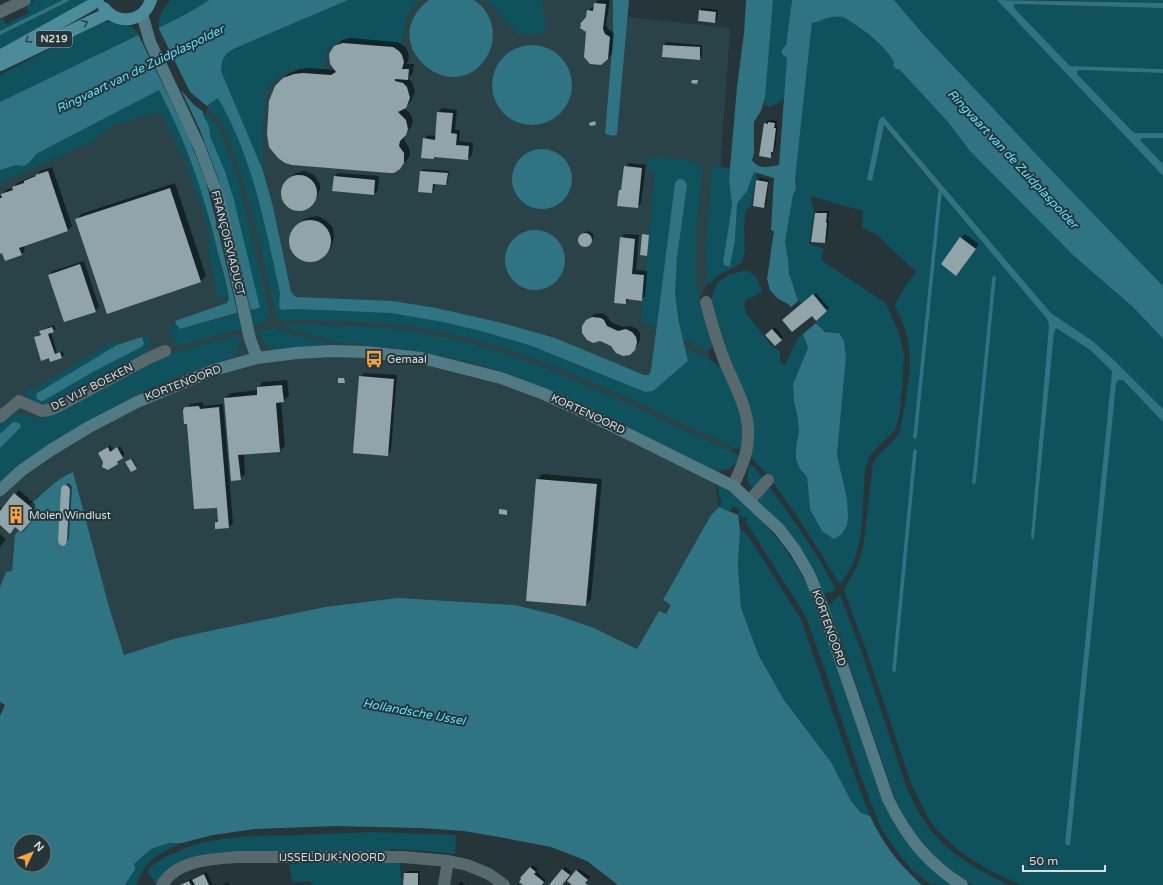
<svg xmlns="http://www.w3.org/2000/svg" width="1163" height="885" font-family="'Varela Round',sans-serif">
<rect width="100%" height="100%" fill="#253539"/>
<!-- built -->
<path fill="#2a4348" d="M 324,0 L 618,0 L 618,16 L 730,28 L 713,272 L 695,309 L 736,444 L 715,482 L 719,507 L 711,515 L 663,600 L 671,605 L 666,614 L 659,611 L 637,649 L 594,628 L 556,615 L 515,605 L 398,598 L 325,607 L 214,630 L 177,638 L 124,655 L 109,607 L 40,494 L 30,504 L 33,507 L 34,519 L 22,534 L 13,549 L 12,572 L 0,587 L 0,164 Z"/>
<!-- green -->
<path fill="#10515e" d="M 35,0 L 90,0 L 0,52 L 0,19 L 2,17 L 6,24 L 29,13 L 26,6 Z
M 171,0 L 209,0 L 198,8 L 159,27 C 157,18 165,6 171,0 Z
M 348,0 L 418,0 L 406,18 L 402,45 L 342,40 L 327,49 L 323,70 C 305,69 291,67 277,79 C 275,81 271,83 270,85 C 261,97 263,155 263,171 L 221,71 L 222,61 L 226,54 L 233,49 Z
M 485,0 L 542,0 L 546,29 L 537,35 L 516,33 L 495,8 Z
M 773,0 L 792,0 L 786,45 L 787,57 L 785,97 L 780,102 L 770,107 L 763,104 Z
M 894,0 L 997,0 L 1163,176 L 1163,286 L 1055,174 L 923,34 Z
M 1039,0 L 1163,0 L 1163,3 Z
M 1015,4 L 1163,8 L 1163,69 L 1070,66 L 1015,9 Z
M 838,16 L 843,17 C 863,29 882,42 894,62 L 893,65 L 896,69 L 899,69 L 948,122 L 969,150 L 1074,256 L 1134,308 L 1163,339 L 1163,409 L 1117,363 L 1094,342 L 1051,313 L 883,116 L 872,181 L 883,125 L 1047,319 L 1049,325 L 1031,536 L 1032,540 L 1034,538 L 1054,333 L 1056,328 L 1089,349 L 1112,371 L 1065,844 L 1070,846 L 1116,384 L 1118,379 L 1123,380 L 1163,422 L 1163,885 L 1021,885 L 987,869 L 958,850 L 937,830 L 929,819 L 912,786 L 865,647 L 844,591 L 844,589 L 857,566 L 863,548 L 873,463 C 880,450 895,444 900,430 C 906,399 915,363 906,332 C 903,323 899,314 895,306 C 900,292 907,283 916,272 L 876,234 L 862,228 L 863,211 L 810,196 L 814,210 L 809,244 L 824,248 L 821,260 L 886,303 L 899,334 L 904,354 L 902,389 L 899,418 L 895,430 L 870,455 L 865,470 L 861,535 L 856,556 L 852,566 L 841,583 L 839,583 L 801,522 L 767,474 L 751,457 L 730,360 L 712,306 L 712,296 L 717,283 L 728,275 L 746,270 C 757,275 759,281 762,292 L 746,300 L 744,305 L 746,313 L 771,345 L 780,351 L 780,362 L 785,365 L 797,339 L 803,334 L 808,348 L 793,384 L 794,401 L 797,414 L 799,431 L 796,448 L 800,469 L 807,477 L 810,509 L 841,474 L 837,455 L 846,357 L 844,340 L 839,333 C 829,332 820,332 816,321 L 827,311 L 813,294 L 802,303 L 798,301 L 789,273 L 788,259 L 785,242 L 793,195 L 796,188 L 795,180 L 812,21 L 814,23 L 826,18 Z
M 101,22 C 114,21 130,23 139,34 L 138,35 L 139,37 L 137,35 L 0,102 L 0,75 Z
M 1079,70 L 1163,73 L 1163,133 L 1135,133 L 1132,131 L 1077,74 L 1077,72 Z
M 159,90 L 172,114 L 200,186 L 228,294 L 225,298 L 218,299 L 208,249 L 210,238 L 202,208 L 186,164 L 161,111 L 113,126 L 89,143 L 0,183 L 0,170 L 30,162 L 36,154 Z
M 218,98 C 253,158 265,226 280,293 L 279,306 L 281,310 L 296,309 L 391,313 L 443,322 L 485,332 L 532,346 L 645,392 L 687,361 L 685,348 C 697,354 710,358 720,367 C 729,376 738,405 742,418 C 744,427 744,440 742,449 L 736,449 C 629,399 518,339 400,325 C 360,320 319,321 279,320 L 277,318 L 252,209 L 241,173 L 224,127 L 219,119 L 206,106 Z
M 203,112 L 209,116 L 220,130 L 237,176 L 259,267 L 269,312 L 268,316 L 265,322 L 259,324 L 182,345 C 173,345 171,335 168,327 L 176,324 L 180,329 L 260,308 L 210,136 L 210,130 Z
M 1142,138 L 1163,138 L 1163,164 L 1140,140 Z
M 649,156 L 692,161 L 698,164 L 703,170 C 698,206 693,250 697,287 C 699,306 707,324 713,343 L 712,347 L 709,351 L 683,339 L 675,294 L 677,257 L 687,185 L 675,183 L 656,328 L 641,321 L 654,183 L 654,172 L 648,171 L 649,168 L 647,167 Z
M 712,166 L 730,168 L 729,180 L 732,205 L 724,256 L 724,265 L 730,266 L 735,241 L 737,206 L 738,202 L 747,191 L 754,172 L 757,173 L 751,207 L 746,210 L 744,225 L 745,251 L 742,262 L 737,266 L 718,275 L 710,284 L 707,282 L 706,252 Z
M 286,325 C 329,326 373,325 416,332 C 530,349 632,408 737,454 L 739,458 C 732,470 724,472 711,468 C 673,449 634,430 596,412 C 565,397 535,383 503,372 C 460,357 412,348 366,346 L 366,344 L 333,343 L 331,340 L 279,326 Z
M 275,327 L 276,330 L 327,343 L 329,345 L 274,349 L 267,345 L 258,332 Z
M 150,334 C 151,343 149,350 142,356 L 52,403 C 41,405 31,404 25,392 L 25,390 L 29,387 L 33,390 L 115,340 L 117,345 L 39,392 L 91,373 L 143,346 L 144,339 L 142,337 Z
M 240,336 L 238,351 L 234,356 C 198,369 163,381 130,398 C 85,421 44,453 3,482 L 1,480 L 0,482 L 0,448 L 21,427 L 19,423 L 14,422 L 0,434 L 0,423 L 6,418 L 15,414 L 25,414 L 35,418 L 42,419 L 51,415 L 166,355 L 212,342 Z
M 750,465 L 754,467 L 764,480 L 753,488 C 745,482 747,474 750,465 Z
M 715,482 C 759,510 790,549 812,595 L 889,812 C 906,847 923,861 952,885 L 930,884 L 913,871 L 902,858 L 882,830 L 860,775 L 825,670 L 806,617 L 746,522 L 748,519 L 738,515 L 740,509 L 733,506 L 730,511 L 719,507 L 722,500 L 720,499 L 718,486 L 715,484 Z
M 769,486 C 793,520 817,553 836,589 L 832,592 L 825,594 L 822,591 L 778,521 L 756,498 Z
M 740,529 L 746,533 L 801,619 L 853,771 L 870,816 L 861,813 L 851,801 L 831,762 L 784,700 L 759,656 L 741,608 L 738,565 Z
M 840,595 L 861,650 L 906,786 C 912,798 917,811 925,822 C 946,853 976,869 1009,885 C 998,885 986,885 975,885 C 969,884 962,878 957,874 C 928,854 908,828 894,796 L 837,628 L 828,606 Z
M 373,832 L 456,835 L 455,854 L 428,851 L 391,849 L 385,853 L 232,853 L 156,884 L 147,871 C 153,863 163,858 172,854 C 210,835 253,836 294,835 C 320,834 347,833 373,832 Z
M 169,843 L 182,843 C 158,853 145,860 136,885 L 125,885 L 134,864 L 151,849 Z
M 301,861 L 400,863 L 401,885 L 313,885 L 310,881 L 292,882 L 289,864 L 298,864 Z"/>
<!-- water -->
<path fill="#307484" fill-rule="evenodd" d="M 209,0 L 348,0 L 233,49 L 226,54 L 222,61 L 221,71 L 263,171 L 273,207 L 291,292 L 296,297 L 392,301 L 436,308 L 498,322 L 555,338 L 644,375 L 649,375 L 651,371 L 675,183 L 678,179 L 684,180 L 687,185 L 677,257 L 675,294 L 679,323 L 688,361 L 653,391 L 645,392 L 532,346 L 485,332 L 443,322 L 391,313 L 296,309 L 281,310 L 279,306 L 280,293 C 265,226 253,158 218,98 C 189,116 211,114 210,136 L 224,169 L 234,200 L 260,308 L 236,313 L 180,329 L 176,324 L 175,321 L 227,303 L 229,299 C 227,282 221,265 217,249 C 204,193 186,141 159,90 L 36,154 L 30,162 L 24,166 L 16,165 L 0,170 L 0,102 L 138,35 L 140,37 C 163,25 187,15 209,0 Z
M 429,0 C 443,0 459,0 472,0 C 477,1 481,6 484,9 C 495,24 496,43 486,58 C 452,110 373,43 429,0 Z
M 613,0 L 629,0 L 617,134 L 614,136 L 605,134 L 613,37 Z
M 746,0 L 773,0 L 765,97 L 761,111 L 754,122 L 754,153 L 752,160 C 758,170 769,167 779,165 L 787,58 L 783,55 L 781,51 L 786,45 L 792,0 L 894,0 L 923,34 L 1055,174 L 1163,286 L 1163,339 L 1134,308 L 1074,256 L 969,150 L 948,122 L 899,69 L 896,69 L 893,65 L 894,62 C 882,42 863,29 843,17 C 833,15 824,19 814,23 L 812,22 L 795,180 L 796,188 L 793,195 L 785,242 L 788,259 L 789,273 L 798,301 L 791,307 L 788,304 L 777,298 L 770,290 L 767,279 L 774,231 L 771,230 L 774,178 L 754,172 L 747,191 L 738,202 L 737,205 L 735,241 L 730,266 L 725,266 L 723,261 L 724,256 L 732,205 L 729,180 L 730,168 L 737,87 L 744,33 Z
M 997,0 L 1163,3 L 1163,8 L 1015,4 L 1014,5 L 1015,9 L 1070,66 L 1163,69 L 1163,73 L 1079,70 L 1077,72 L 1077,74 L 1132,131 L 1135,133 L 1163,133 L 1163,138 L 1142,138 L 1140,140 L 1163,164 L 1163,176 Z
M492 85a40 40 0 1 1 80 0a40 40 0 1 1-80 0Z
M 883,116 L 1051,313 L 1094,342 L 1117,363 L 1163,409 L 1163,422 L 1123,380 L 1118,380 L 1116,384 L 1070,846 L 1065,844 L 1112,371 L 1089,349 L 1056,328 L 1054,333 L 1034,538 L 1032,540 L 1031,536 L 1049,325 L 1047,319 L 884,125 L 872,181 L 867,180 L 879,120 Z
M512 179a30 30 0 1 1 60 0a30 30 0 1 1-60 0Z
M505 260a30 30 0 1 1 60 0a30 30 0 1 1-60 0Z
M 816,323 L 825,332 L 839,333 L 844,340 L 846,357 L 837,455 L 847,499 L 848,516 L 847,525 L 842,534 L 834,539 L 822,531 L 810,509 L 807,477 L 800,469 L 796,459 L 796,448 L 799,431 L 797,414 L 794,401 L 793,384 L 808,348 L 803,334 Z
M 142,337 L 144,343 L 143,346 L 91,373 L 43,401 L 41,401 L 37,399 L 36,394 L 39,392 L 117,345 Z
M 13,422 L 19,423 L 21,427 L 0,448 L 0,434 Z
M 73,472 L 109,607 L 124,655 L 177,638 L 214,630 L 325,607 L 398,598 L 515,605 L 556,615 L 594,628 L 637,649 L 659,611 L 666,614 L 671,605 L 663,600 L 711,515 L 719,507 L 738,515 L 740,529 L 738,565 L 741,608 L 759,656 L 784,700 L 831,762 L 851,801 L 861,813 L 870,816 C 884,845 898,863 922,885 L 618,885 L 587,861 L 551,847 L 499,837 L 464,831 L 421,828 L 335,826 L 255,829 L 213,835 L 182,843 L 169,843 L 151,849 L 134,864 L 135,869 L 125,885 L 0,885 L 0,716 L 5,705 L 0,702 L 0,587 L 6,572 L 12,571 L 15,535 L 18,531 L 22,533 L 34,519 L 33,507 L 30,504 C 45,493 54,480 73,472 ZM 20,841 L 44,841 L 44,865 L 20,865 Z"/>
<!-- pier -->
<path fill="#253539" d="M 158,26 L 159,29 L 190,92 L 208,107 L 205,113 L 194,105 L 181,90 L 200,130 L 218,178 L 231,226 L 251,312 L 238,315 L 215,217 L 206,182 L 188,136 L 138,34 Z"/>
<!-- shadow -->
<path fill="#0007" d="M 598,0 L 610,0 L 606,25 L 609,30 L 614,33 L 612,54 L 608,59 L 587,17 L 588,11 L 592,7 L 595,7 L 595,4 Z
M 702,8 L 718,10 L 717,19 L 715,21 L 700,11 Z
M 350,38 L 397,42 L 403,45 L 407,49 L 409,56 L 407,64 L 414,64 L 413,73 L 408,78 L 412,82 L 415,92 L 411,101 L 404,108 L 410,113 L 413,121 L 411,127 L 405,134 L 404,140 L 409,148 L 410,155 L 407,160 L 397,170 L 282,80 L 288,74 L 300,69 L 309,68 L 336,70 L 331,52 L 342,40 Z
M 666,42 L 702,45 L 702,56 L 699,59 L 663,56 L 664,45 Z
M 442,108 L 457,110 L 455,130 L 460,130 L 459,141 L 473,143 L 472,155 L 468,159 L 436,156 L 433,158 L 424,139 L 428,135 L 436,136 L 438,112 Z
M 772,120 L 777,121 L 776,126 L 778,126 L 775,149 L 770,157 L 765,124 L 767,121 Z
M 629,163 L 646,165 L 641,203 L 638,207 L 620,190 L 623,187 L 625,167 Z
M 52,167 L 72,226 L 68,230 L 23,245 L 25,251 L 21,254 L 3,252 L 0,253 L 0,196 L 3,196 L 2,194 L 6,190 L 14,187 L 17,183 L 38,174 L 40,171 Z
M 424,169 L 449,171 L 448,182 L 446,184 L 435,183 L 434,190 L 432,192 L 419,191 L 421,171 Z
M 304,171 L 314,175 L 320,184 L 320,189 L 316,199 L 308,207 L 298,210 L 288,206 L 284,202 L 282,192 L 286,182 L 294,174 Z
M 338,173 L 379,176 L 378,190 L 374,194 L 334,177 Z
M 760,178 L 769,180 L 766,204 L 763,206 L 757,181 Z
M 175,183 L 206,276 L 201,281 L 76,220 L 81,214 Z
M 818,211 L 829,211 L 828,221 L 829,221 L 827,240 L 825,242 L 816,213 Z
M 317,216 L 322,218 L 330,224 L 333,228 L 334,238 L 331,248 L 323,256 L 318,259 L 308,260 L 303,259 L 295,253 L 292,249 L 290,239 L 294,229 L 302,221 L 306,218 Z
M 589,231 L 593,234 L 594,237 L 589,245 L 584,246 L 581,245 L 579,240 L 584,232 Z
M 625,234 L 639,235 L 636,270 L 647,271 L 645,296 L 641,300 L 629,299 L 625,303 L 621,238 Z
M 965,234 L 979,244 L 960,271 L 961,238 Z
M 84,261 L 99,307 L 95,311 L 50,275 L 53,271 Z
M 816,293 L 829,308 L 826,311 L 812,314 L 786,317 Z
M 603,313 L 608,317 L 611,322 L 623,327 L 630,326 L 636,328 L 640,333 L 640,341 L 633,351 L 586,321 L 594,314 Z
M 54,325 L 56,329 L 51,332 L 57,353 L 63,351 L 64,355 L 62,357 L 50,361 L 49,357 L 35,337 L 41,334 L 40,331 L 43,329 Z
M 775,327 L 783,337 L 775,345 L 766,335 Z
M 364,373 L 397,375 L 391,451 L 387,455 L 360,377 Z
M 287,380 L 289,396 L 283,401 L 281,401 L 285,446 L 279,451 L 244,454 L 245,474 L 240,479 L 225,398 L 231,393 L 258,390 L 258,387 L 263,382 Z
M 203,402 L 203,406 L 223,404 L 233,523 L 229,527 L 216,522 L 219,519 L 218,506 L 184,410 L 190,404 Z
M 110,445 L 113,450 L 120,446 L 125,454 L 119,459 L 120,461 L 117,463 L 104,461 L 99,453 Z
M 132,459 L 137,467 L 136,468 L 127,461 Z
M 543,474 L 602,479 L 591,599 L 586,605 L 537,479 Z
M 68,483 L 70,484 L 72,487 L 69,536 L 68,540 L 65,543 L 63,487 Z
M 19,490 L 35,504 L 36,514 L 25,527 L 0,524 L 0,508 L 1,507 L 3,508 Z
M 0,534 L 6,539 L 0,547 Z
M 533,865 L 538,869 L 536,871 L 546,880 L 542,885 L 524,885 L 522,878 Z
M 565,867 L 572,872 L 562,885 L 550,885 Z
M 579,869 L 590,877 L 584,885 L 573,885 L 577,871 Z
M 407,871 L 420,871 L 419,885 L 404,885 L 405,873 Z
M 206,872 L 212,883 L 211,885 L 181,885 L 191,879 L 192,881 L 196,878 Z
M 228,882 L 230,885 L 222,885 Z
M 460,882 L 465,884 L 465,885 L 459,885 Z"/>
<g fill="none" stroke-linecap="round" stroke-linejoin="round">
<!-- stream -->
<path stroke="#307484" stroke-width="3.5" d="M 0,33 L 67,0
M 915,437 L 940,192
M 974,482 L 994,278
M 894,670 L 915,451"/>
</g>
<!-- building -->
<path fill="#91a4a9" d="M 594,3 L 606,4 L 603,29 L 605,34 L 610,37 L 608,59 L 601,65 L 590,64 L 584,57 L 586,32 L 580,28 L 581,25 L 580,24 L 586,17 L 587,10 L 593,11 Z
M 699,10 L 716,12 L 715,23 L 698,21 Z
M 343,43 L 393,47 L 399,51 L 402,55 L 404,62 L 402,69 L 409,69 L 408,80 L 395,79 L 395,81 L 403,83 L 407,87 L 410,98 L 406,108 L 398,112 L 406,120 L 408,129 L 406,135 L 400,141 L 399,146 L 404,153 L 404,163 L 400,169 L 394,173 L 389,173 L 292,165 L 285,163 L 278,158 L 269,147 L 267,134 L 269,101 L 275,86 L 283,78 L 294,74 L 303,73 L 331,75 L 336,72 L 330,64 L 329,54 L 334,46 Z
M 663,45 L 700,47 L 700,60 L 662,57 Z
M 692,80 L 698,80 L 697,84 L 691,83 Z
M 437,112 L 453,113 L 451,133 L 457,134 L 456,145 L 469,146 L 468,160 L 434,157 L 434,159 L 421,158 L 423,138 L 435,140 Z
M 595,121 L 596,125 L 590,126 L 589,123 Z
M 768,122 L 775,123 L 774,128 L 776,128 L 773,152 L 771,152 L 771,158 L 759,156 L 764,123 L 768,124 Z
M 624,166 L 642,168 L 638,208 L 617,206 L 619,190 L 621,190 Z
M 48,171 L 68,231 L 19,248 L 22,255 L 5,261 L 2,253 L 0,254 L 0,198 L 2,198 L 1,194 L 13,190 L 12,187 L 24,183 L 24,181 L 36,176 L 35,175 Z
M 420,171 L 448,173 L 446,185 L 433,184 L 432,193 L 418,192 Z
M281 193a18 18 0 1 1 36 0a18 18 0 1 1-36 0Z
M 334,176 L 375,180 L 374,195 L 332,191 Z
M 756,180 L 768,182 L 764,208 L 753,206 Z
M 170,188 L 201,282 L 107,314 L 75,219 Z
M 815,213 L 827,213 L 826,223 L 827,223 L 825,243 L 811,242 Z
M289 241a21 21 0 1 1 42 0a21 21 0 1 1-42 0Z
M578 240a7 7 0 1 1 14 0a7 7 0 1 1-14 0Z
M 642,234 L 649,235 L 647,256 L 640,255 Z
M 620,237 L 635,239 L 632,274 L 644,275 L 642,301 L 626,299 L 626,304 L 614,303 Z
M 960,237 L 976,249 L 956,276 L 941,264 Z
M 80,264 L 96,312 L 64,322 L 48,275 Z
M 813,294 L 827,311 L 816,321 L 812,316 L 792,332 L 782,320 Z
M 592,317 L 601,318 L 604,320 L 607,326 L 618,331 L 626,329 L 632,332 L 636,337 L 637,342 L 635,350 L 630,355 L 623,356 L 616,353 L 611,346 L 600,341 L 593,343 L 587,340 L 582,333 L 582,326 L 586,320 Z
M 52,327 L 54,332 L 48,334 L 55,354 L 60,352 L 62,358 L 50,362 L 49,358 L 41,361 L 34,337 L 41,335 L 39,331 Z
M 772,329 L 782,340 L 775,346 L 765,335 Z
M 359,376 L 394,379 L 388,456 L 353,453 Z
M 338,378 L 344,378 L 345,383 L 338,383 Z
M 282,385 L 284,402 L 276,403 L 280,452 L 238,455 L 241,480 L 231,481 L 224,398 L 257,395 L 257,387 Z
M 199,406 L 200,409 L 219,407 L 229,528 L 215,529 L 215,522 L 218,522 L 217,508 L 194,509 L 187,424 L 184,424 L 183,410 L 185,407 Z
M 108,447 L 110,452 L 117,447 L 123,458 L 117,462 L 118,464 L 108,470 L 102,467 L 103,462 L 98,453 Z
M 131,459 L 137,469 L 131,472 L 125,462 Z
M 536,479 L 597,484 L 586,606 L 526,601 Z
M 65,485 L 68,486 L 70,490 L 67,539 L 66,544 L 64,546 L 60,545 L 58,541 L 61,490 L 62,486 Z
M 14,493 L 32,508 L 33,519 L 21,532 L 15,527 L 10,534 L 0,525 L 0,511 Z
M 499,509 L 507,510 L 507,515 L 499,514 Z
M 530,867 L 536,872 L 534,874 L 544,882 L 542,885 L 523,885 L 519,882 L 521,879 L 520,878 Z
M 562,869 L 570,875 L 562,885 L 549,885 Z
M 576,870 L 588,880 L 585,883 L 588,885 L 572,885 L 567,881 Z
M 404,873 L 418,873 L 418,885 L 403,885 Z
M 204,874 L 209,885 L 195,885 L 192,880 Z
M 189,881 L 191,885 L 180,885 Z"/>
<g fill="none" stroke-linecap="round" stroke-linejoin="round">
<!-- street -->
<path stroke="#58696e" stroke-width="12" d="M 0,12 L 25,0
M 706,302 C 711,322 717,341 724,360 C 735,387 750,410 748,439 C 747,456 740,471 733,486
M 0,417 L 19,401 L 42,411 L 53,409 L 149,358 L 165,351
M 750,500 L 768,480
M 162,885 C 177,860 212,859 237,857 L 404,857 L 448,861 L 467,865 L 489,874 L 504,885
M 444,885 L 448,861"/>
<!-- secondary -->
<path stroke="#517a84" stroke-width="12" d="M 142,14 L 150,42 L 199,146 L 220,202 L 250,339 L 257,358
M 0,490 L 22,470 L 51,450 L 89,427 L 137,402 L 214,370 L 257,358 L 297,353 L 332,351 L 366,352 L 422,358 L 501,378 L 544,394 L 586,413 L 733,486 L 779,529 L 795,550 L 809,574 L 821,603 L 888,799 C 906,836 927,863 962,885"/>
<!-- primary -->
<path stroke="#4b8b9a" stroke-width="12" d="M 104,8 C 118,26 144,22 151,0
M 0,56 L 91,5 L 98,0
M 0,65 L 108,13"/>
</g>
<!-- one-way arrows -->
<defs><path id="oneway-chevron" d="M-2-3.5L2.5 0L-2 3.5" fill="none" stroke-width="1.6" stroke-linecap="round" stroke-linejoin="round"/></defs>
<g stroke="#2d464c">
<use href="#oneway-chevron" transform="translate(85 23) rotate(-26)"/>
<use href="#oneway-chevron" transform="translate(28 40) rotate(151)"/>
</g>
<!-- icons -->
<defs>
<g id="bus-bare" transform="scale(1.38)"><path d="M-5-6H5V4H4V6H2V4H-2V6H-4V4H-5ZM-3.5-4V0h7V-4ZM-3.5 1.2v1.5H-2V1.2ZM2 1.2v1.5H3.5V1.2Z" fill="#f6a246" stroke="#253539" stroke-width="2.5" paint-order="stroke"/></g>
<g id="building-bare" transform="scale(1.38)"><path d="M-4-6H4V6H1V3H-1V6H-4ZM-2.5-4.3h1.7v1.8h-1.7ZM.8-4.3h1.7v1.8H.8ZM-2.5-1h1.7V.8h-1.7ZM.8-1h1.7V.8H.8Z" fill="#f6a246" stroke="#253539" stroke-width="2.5" paint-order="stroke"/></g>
</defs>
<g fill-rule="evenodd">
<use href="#bus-bare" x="374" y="359"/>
<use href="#building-bare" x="16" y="515"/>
</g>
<g text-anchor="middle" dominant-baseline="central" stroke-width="4" stroke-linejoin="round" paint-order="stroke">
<!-- shield labels -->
<rect fill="#253539" stroke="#a1acaf" stroke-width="1" x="36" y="31" width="36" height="16" rx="3"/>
<g font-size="10" font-weight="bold" fill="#d6dfe2">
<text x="54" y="39">N219</text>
</g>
<!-- street labels -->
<g font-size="11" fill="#d6dfe2" stroke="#253539">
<text transform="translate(228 243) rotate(76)">FRANÇOISVIADUCT</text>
<text transform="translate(183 383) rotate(-21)">KORTENOORD</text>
<text transform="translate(92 387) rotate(-27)">DE VIJF BOEKEN</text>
<text transform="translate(588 414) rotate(25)">KORTENOORD</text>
<text transform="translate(829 628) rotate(70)">KORTENOORD</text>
<text x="332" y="857">IJSSELDIJK-NOORD</text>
</g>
<!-- poi labels -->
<g font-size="11" fill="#d6dfe2" stroke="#253539" text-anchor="start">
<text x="387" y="359">Gemaal</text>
<text x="29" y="515">Molen Windlust</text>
</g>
<!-- water labels -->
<g font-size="12" font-style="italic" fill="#60e2ff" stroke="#253539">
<text transform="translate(140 69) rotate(-26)">Ringvaart van de Zuidplaspolder</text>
<text transform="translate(1013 159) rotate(47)">Ringvaart van de Zuidplaspolder</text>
<text transform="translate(414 712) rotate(10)">Hollandsche IJssel</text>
</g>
</g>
<!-- north arrow -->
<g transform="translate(32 853) rotate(47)"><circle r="19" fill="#253539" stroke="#6c797d"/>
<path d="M0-3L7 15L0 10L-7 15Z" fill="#f6a246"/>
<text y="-6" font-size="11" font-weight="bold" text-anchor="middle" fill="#d6dfe2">N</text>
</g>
<!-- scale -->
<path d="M1023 865v6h82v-6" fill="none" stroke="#d6dfe2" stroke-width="2"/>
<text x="1029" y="865" font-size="12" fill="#d6dfe2" stroke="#253539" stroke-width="3" paint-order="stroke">50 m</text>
</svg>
